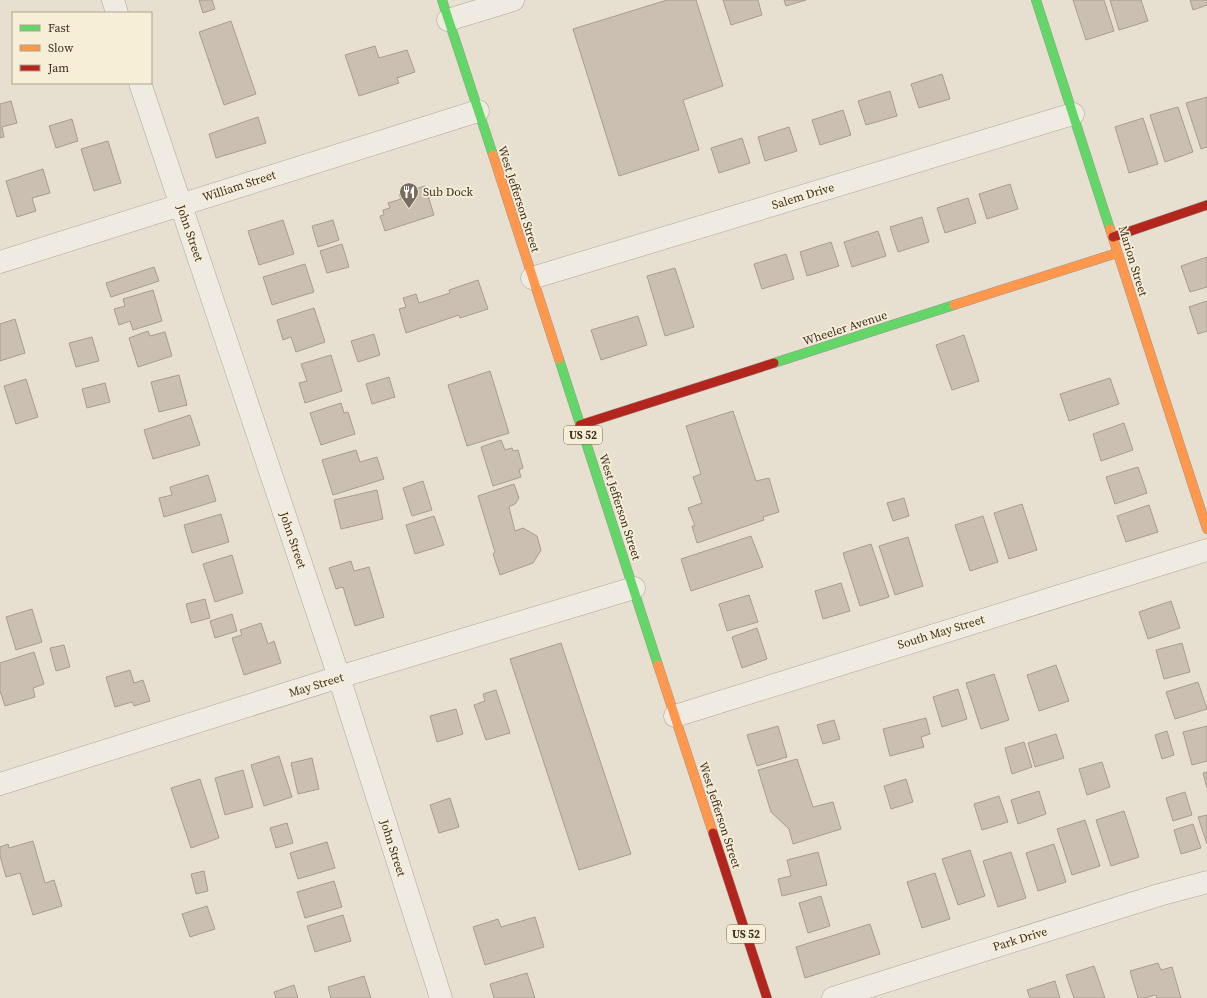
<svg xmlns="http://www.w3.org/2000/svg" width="1207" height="998" font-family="'Source Serif 4',serif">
<rect width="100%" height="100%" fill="#e7e0d1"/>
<!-- building -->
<path fill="#cbbfb2" stroke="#a89c90" d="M 199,0 L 212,0 L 215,9 L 203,13 Z
M 667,0 L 696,0 L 723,86 L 683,100 L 699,150 L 619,176 L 573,29 Z
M 723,0 L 758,0 L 762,15 L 731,25 Z
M 784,0 L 806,0 L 786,6 Z
M 1073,0 L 1104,0 L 1114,31 L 1086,40 Z
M 1110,0 L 1141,0 L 1148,21 L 1119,30 Z
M 1190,0 L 1207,0 L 1207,5 L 1193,10 Z
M 231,21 L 256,94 L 224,105 L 199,32 Z
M 375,46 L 379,58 L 407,50 L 415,72 L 397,78 L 399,83 L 359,96 L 345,55 Z
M 942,74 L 950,99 L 919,108 L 911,84 Z
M 890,91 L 897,116 L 866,125 L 858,101 Z
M 1207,97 L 1207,147 L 1201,149 L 1186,103 Z
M 11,101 L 17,123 L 2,127 L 4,137 L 0,138 L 0,104 Z
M 1178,107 L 1193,152 L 1165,162 L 1150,115 Z
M 843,110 L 851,135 L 820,145 L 812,120 Z
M 258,117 L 266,143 L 216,158 L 209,134 Z
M 1143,118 L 1158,164 L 1129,173 L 1115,127 Z
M 72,119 L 78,141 L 56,148 L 49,126 Z
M 789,127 L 797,151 L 765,161 L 758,137 Z
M 742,138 L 750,163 L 719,173 L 711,148 Z
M 108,141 L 121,183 L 94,191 L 81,149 Z
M 43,169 L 50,193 L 32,198 L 36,211 L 17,217 L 6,181 Z
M 1010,184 L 1018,209 L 987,219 L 979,194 Z
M 425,186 L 434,215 L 385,231 L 380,216 L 384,215 L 383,210 L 390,208 L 388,203 L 401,199 L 399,194 Z
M 968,198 L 976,223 L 945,233 L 937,208 Z
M 922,217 L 929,242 L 898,252 L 890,227 Z
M 283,220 L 294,254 L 259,265 L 248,231 Z
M 333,220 L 339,240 L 318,247 L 312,226 Z
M 878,231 L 886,256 L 852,267 L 844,242 Z
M 831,242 L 839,266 L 807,276 L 800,252 Z
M 342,244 L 349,267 L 327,273 L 320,251 Z
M 786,254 L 794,279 L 762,289 L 754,264 Z
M 1207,257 L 1207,287 L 1190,292 L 1181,266 Z
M 305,264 L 314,292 L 272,305 L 263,277 Z
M 154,267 L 159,281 L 111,297 L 106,283 Z
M 675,268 L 694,327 L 665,336 L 647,276 Z
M 478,280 L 488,309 L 460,318 L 459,315 L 406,333 L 399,309 L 406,307 L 403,298 L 416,294 L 419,303 L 450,293 L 449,290 Z
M 153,290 L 162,321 L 133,330 L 130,321 L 119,325 L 114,309 L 125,306 L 123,299 Z
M 1207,301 L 1207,331 L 1198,334 L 1189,307 Z
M 314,308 L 325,342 L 296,352 L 291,337 L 283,340 L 277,320 Z
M 638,316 L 647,345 L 601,360 L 591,330 Z
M 15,319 L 25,353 L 0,361 L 0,324 Z
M 148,331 L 150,336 L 165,332 L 172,356 L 138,367 L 129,338 Z
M 374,334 L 380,355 L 358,362 L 351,341 Z
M 964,335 L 979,381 L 952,390 L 936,345 Z
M 92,337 L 99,361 L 76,367 L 69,343 Z
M 331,355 L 342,391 L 305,403 L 299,383 L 307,381 L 301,364 Z
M 490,371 L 509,433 L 467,446 L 448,385 Z
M 179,375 L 187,405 L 159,412 L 151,382 Z
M 389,377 L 395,397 L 372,404 L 366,384 Z
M 1110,378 L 1119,404 L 1069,421 L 1060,394 Z
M 26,379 L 38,417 L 16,424 L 4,386 Z
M 105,383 L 110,402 L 87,408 L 82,389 Z
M 341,403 L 344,413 L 348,412 L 355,434 L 321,445 L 310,413 Z
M 733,411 L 756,481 L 769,478 L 779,512 L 763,517 L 764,520 L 697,543 L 692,526 L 695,526 L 688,508 L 702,503 L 693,477 L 701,474 L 686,426 Z
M 190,415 L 200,445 L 153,459 L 144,430 Z
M 1124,423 L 1133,450 L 1101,461 L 1093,434 Z
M 501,440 L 505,450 L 512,448 L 513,451 L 518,450 L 523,468 L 519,470 L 521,477 L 493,486 L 481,447 Z
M 356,450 L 360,462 L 377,457 L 384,479 L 333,495 L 322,460 Z
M 1138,467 L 1147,493 L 1115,504 L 1106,477 Z
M 208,475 L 216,501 L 164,517 L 159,498 L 172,495 L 170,487 Z
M 423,481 L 432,510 L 412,516 L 403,488 Z
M 514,484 L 519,498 L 515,504 L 509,507 L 515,531 L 523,528 L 537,536 L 541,550 L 533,563 L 500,575 L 493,554 L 495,552 L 478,496 Z
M 377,490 L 383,519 L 341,529 L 334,500 Z
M 904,498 L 909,516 L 893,521 L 887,503 Z
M 1022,504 L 1037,550 L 1009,559 L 994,513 Z
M 1149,505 L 1158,532 L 1126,542 L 1117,516 Z
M 221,514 L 229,542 L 192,553 L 184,525 Z
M 434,516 L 444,545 L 415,554 L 406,525 Z
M 983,516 L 998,562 L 970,571 L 955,525 Z
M 751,536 L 763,567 L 691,591 L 681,559 Z
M 908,537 L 923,586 L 895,595 L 879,546 Z
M 871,544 L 889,597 L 860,606 L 843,553 Z
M 232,555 L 243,593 L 215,602 L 203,564 Z
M 351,561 L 354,571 L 369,567 L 384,617 L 355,626 L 343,587 L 336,589 L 329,568 Z
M 841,583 L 850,611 L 823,619 L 815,591 Z
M 749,595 L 758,622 L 727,631 L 719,604 Z
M 205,599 L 210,618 L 191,623 L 186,604 Z
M 1171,601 L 1180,628 L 1148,639 L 1139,612 Z
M 32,609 L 42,642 L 16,650 L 6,617 Z
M 232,614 L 237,631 L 215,638 L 210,621 Z
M 261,623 L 268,644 L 274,641 L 281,663 L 244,675 L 232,638 L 242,635 L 240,630 Z
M 757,628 L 767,659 L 742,668 L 732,637 Z
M 561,643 L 631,854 L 579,870 L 510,659 Z
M 1182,643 L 1190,672 L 1164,679 L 1156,650 Z
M 64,645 L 70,667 L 56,671 L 50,648 Z
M 34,652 L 44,684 L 33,688 L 35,697 L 5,706 L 0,691 L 0,663 Z
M 1056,665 L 1069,701 L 1039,711 L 1027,675 Z
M 130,670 L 134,683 L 143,680 L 150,701 L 134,706 L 132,702 L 115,707 L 106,677 Z
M 994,674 L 1009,720 L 981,729 L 966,683 Z
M 1198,682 L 1207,709 L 1175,719 L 1166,692 Z
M 958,689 L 967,719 L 942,727 L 933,697 Z
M 496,690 L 510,733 L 486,740 L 474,705 L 485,701 L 483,694 Z
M 456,709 L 463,734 L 437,742 L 430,716 Z
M 926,718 L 930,734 L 921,737 L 924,747 L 890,756 L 883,729 Z
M 834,720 L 840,739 L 823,744 L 817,725 Z
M 778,726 L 787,757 L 757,766 L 747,735 Z
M 1207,726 L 1207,761 L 1192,765 L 1183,732 Z
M 1167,731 L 1174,755 L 1162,759 L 1155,735 Z
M 1056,734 L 1064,758 L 1035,767 L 1028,743 Z
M 1024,742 L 1032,767 L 1012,774 L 1005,748 Z
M 279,756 L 292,797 L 264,806 L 251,765 Z
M 312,758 L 319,789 L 298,794 L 291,763 Z
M 797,759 L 813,807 L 833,802 L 841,829 L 793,844 L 789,829 L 771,812 L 758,770 Z
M 1102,762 L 1110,787 L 1087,795 L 1079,769 Z
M 243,770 L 253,807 L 225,815 L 215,778 Z
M 1207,772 L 1207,788 L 1203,773 Z
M 200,779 L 219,838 L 191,848 L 171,788 Z
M 906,779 L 913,802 L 891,809 L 884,786 Z
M 1039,791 L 1046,814 L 1018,824 L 1011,800 Z
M 1185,792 L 1192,815 L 1173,821 L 1166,798 Z
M 999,796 L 1008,822 L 982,830 L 974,804 Z
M 450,798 L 459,827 L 439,833 L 430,805 Z
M 1124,811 L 1139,857 L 1111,866 L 1096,820 Z
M 1207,815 L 1207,844 L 1198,817 Z
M 1085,820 L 1100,866 L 1072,875 L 1057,829 Z
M 287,823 L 293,843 L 276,848 L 270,828 Z
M 1193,824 L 1201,848 L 1181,854 L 1174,830 Z
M 33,841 L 45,883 L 54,880 L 62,906 L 33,915 L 20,873 L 6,877 L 0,856 L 0,847 L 8,844 L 9,848 Z
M 327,842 L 335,868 L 298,879 L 290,853 Z
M 1054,844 L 1066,882 L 1038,891 L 1026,853 Z
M 970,850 L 985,896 L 958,905 L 942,859 Z
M 818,852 L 827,885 L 782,896 L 778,879 L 791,876 L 787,860 Z
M 1011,852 L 1026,898 L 998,907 L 983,861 Z
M 204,871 L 208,891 L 196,894 L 191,874 Z
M 935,873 L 950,919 L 922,928 L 907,882 Z
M 334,881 L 342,907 L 305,918 L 297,892 Z
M 821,896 L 830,926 L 808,933 L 799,903 Z
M 207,906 L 215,929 L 190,937 L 182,914 Z
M 343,915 L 351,941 L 315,952 L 307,926 Z
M 535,917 L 544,947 L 485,965 L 473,927 L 498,919 L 501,927 Z
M 870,924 L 880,954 L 805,978 L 796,947 Z
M 1158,963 L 1161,970 L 1172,967 L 1181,998 L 1157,998 L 1156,995 L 1144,998 L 1138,998 L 1130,971 Z
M 1094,966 L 1105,998 L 1074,998 L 1066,975 Z
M 527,973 L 535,998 L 494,998 L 490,984 Z
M 364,976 L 371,998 L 331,998 L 328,987 Z
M 1055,981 L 1060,998 L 1030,998 L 1027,990 Z
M 294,985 L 298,998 L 276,998 L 274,992 Z"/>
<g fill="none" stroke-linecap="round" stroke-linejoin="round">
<!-- street casing -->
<g stroke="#ada599" stroke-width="23">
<path id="street" d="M 113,0 L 117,13
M 448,20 L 513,0
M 140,83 L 339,677 L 441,998
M 0,262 L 478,111
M 532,278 L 1073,114
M 675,716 L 1207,550
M 0,784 L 339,677 L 634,588
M 833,998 L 1159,895 L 1207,882"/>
</g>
<!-- fast casing -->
<g stroke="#9c958a" stroke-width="10">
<path id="fast" d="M 442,0 L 493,155
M 1036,0 L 1110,229
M 559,359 L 658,665
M 774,363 L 954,305"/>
</g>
<!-- slow casing -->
<g stroke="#9c958a" stroke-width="10">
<path id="slow" d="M 493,155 L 559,359
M 1110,229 L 1207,529
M 954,305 L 1117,253
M 658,665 L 713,833"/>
</g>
<!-- jam casing -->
<g stroke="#9c958a" stroke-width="10">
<path id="jam" d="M 1113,237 L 1207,205
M 580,425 L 774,363
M 713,833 L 767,998"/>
</g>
<!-- street -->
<use href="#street" stroke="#efebe3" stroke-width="22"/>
<!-- fast -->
<use href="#fast" stroke="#63d668" stroke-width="9"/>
<!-- slow -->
<use href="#slow" stroke="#ff974d" stroke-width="9"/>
<!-- jam -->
<use href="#jam" stroke="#b3261e" stroke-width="9"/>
</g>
<!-- icons -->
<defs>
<g id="restaurant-pin" transform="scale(1)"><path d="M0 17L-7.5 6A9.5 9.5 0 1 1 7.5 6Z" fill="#786c5e" stroke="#f7eed8"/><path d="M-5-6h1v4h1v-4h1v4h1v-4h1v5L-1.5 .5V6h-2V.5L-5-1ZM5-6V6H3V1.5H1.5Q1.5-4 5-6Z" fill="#fff"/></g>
</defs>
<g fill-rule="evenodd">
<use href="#restaurant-pin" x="409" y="192"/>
</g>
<g text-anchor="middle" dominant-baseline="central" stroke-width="3.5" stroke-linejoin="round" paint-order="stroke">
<!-- shield labels -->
<g fill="#f7eed8" stroke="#756857" stroke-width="1">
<rect x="564" y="426" width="38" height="18" rx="3"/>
<rect x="727" y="925" width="38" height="18" rx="3"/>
</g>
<g font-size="11" font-weight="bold" fill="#3d2e20">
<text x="583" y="435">US 52</text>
<text x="746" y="934">US 52</text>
</g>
<!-- street labels -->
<g font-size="12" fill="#3d2e20" stroke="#f7eed8">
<text transform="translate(239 186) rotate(-18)">William Street</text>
<text transform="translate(803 196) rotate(-17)">Salem Drive</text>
<text transform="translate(519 199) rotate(72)">West Jefferson Street</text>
<text transform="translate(190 233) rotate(71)">John Street</text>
<text transform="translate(1133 261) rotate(73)">Marion Street</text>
<text transform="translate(845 328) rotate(-18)">Wheeler Avenue</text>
<text transform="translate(620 507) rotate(72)">West Jefferson Street</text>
<text transform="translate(293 540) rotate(71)">John Street</text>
<text transform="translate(941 632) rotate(-17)">South May Street</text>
<text transform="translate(316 685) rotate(-17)">May Street</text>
<text transform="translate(720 815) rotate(72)">West Jefferson Street</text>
<text transform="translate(393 848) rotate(72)">John Street</text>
<text transform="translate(1020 939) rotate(-17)">Park Drive</text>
</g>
<!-- poi labels -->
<g font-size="12" fill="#3d2e20" stroke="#f7eed8" text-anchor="start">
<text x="423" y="192">Sub Dock</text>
</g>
</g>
<!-- legend -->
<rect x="12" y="12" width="140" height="72" fill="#f7eed8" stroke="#ada18e"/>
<rect x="20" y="25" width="20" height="6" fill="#63d668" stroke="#ada18e"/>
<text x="48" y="32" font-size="12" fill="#3d2e20">Fast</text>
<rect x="20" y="45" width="20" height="6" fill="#ff974d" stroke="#ada18e"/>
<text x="48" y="52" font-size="12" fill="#3d2e20">Slow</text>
<rect x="20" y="65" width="20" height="6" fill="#b3261e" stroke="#ada18e"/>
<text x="48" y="72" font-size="12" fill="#3d2e20">Jam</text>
</svg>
